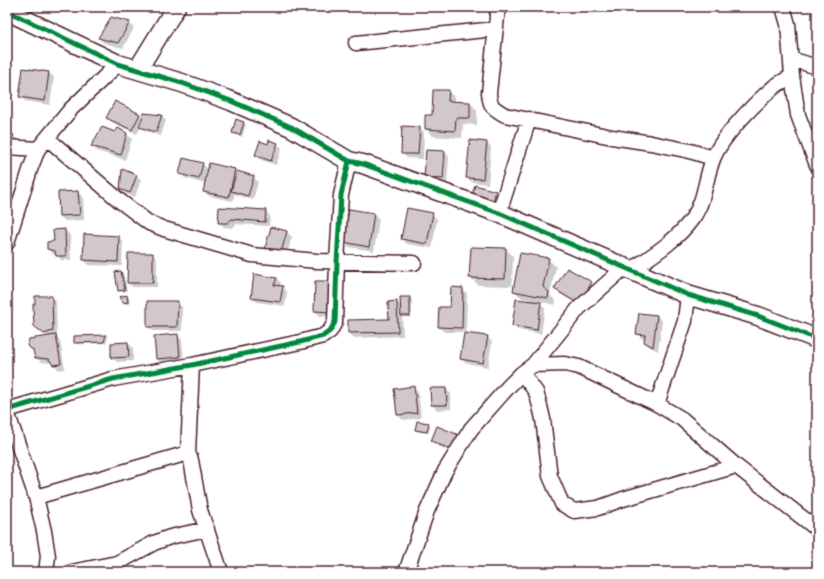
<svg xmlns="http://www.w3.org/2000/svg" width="824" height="579" font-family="Mynerve,sans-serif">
<rect width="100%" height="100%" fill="#fff"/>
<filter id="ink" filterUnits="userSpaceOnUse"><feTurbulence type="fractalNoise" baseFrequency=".025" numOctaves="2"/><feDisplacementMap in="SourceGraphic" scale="8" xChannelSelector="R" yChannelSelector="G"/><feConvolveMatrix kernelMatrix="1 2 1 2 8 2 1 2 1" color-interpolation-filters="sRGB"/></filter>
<g filter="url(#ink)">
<!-- shadow -->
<path fill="#0003" d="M 111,18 L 129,23 L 134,28 L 123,48 L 104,43 L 99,38 Z
M 24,69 L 49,73 L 54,77 L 50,105 L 25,101 L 20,97 Z
M 448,91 L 455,98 L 455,102 L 470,103 L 477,110 L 477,125 L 463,124 L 462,138 L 433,136 L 426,129 L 426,116 L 433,116 Z
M 140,114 L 143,118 L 162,116 L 166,120 L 161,136 L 145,131 L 141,127 L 137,134 L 112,122 L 108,117 Z
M 244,123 L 246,125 L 242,137 L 235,134 L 233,132 Z
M 419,128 L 424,132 L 423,159 L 407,158 L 402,153 Z
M 118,130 L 127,134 L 132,139 L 125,160 L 97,151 L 92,146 L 116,134 Z
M 7,132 L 14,136 L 18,140 L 15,145 L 7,144 Z
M 486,143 L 491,147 L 488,184 L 472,182 L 467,178 Z
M 277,144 L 282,148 L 276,165 L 261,160 L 256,155 L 269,145 Z
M 445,152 L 449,157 L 447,183 L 430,182 L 425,177 Z
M 184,159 L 203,164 L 208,170 L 234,170 L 237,172 L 254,177 L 258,182 L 253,200 L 237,195 L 235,193 L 233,201 L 209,196 L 204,191 L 205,184 L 185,178 L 180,173 Z
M 137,176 L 141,180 L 135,197 L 126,194 L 121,189 Z
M 476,186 L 495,192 L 500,197 L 496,212 Z
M 78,192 L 83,197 L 84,220 L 65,221 L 60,216 L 59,193 Z
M 7,198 L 9,200 L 10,216 L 7,216 Z
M 220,208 L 265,211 L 270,216 L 269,226 L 237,224 L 232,228 L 224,227 L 219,222 Z
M 349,210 L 374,214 L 379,219 L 374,251 L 349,247 L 344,242 Z
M 432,214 L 437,219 L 432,248 L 407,244 L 402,239 Z
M 65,230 L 70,235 L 71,260 L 61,260 L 57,255 L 53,254 L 48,249 Z
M 287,232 L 292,237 L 286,257 L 271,253 L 266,248 Z
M 118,237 L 123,241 L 122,266 L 88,265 L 84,260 Z
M 506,249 L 513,256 L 512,286 L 478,285 L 470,277 Z
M 152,254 L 157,259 L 157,287 L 133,287 L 128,283 Z
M 548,259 L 556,267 L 550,295 L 556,301 L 555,305 L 538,301 L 545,308 L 541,334 L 518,330 L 513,326 L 530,300 L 522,298 L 514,291 Z
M 121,272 L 123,274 L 127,291 L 122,292 L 119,290 Z
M 277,279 L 281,283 L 280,287 L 282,287 L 287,292 L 285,306 L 257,302 L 252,297 Z
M 334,282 L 337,317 L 320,316 L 315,311 Z
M 591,283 L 596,288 L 584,308 L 560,294 L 556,289 Z
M 463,289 L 467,294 L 466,334 L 487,337 L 492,342 L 488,367 L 466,363 L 461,359 L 465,332 L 444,332 L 439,327 Z
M 127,296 L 129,298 L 130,304 L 126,304 L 123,302 Z
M 51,297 L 56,301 L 57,336 L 56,336 L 60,341 L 65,369 L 59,370 L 53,363 L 41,362 L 36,357 L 48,337 L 35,326 Z
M 409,298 L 412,300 L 412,314 L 402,315 L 403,336 L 354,338 L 349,333 L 349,321 L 390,320 L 397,302 L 402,308 Z
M 177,302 L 182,307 L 182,331 L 153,331 L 148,326 Z
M 657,316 L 662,321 L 658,351 L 650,347 L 645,342 L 645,339 L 642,339 L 638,334 Z
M 177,335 L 182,340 L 184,362 L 162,364 L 157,359 Z
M 106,336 L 108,338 L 106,343 L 77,344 L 75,342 L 75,337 Z
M 128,343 L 133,348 L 133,361 L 117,362 L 112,357 Z
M 413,387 L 418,392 L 421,418 L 403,420 L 398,415 Z
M 446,389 L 451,394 L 451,409 L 437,410 L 432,405 Z
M 428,424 L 430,426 L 429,433 L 419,432 L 416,429 Z
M 458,435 L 457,454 L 437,446 L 432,441 Z
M 7,546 L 11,554 L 9,555 L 11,559 L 7,560 Z"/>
<!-- building -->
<path fill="#d2c7cb" stroke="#4a1f2b" d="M 111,17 L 130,22 L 118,43 L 98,38 Z
M 23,68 L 49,72 L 45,101 L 19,97 Z
M 433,90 L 449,90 L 448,101 L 470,102 L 470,118 L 456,118 L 455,131 L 425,129 L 425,115 L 432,115 Z
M 115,101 L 140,114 L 132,130 L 106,118 Z
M 144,113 L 162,115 L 156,132 L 139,127 Z
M 236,119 L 244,122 L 240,135 L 232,133 Z
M 402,126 L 420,127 L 418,154 L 401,154 Z
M 102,127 L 115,132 L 118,128 L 127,133 L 121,155 L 91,146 Z
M 7,131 L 14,135 L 10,141 L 7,141 Z
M 269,140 L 278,143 L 271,161 L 255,155 L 260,141 L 268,144 Z
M 470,140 L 487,142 L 483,179 L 466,178 Z
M 426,150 L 445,151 L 443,179 L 424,177 Z
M 183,158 L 203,163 L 199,179 L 179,174 Z
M 209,163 L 235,169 L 229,197 L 203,192 Z
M 122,169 L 137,175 L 130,193 L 120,189 Z
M 237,171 L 254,176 L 248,196 L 231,191 Z
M 475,185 L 496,191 L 491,208 L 470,202 Z
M 78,191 L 80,215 L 59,216 L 58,192 Z
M 219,207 L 266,210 L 265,222 L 232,219 L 227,223 L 218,223 Z
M 407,208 L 433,213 L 427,244 L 401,239 Z
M 349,209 L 374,213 L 369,247 L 343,242 Z
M 271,227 L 287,231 L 281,253 L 265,248 Z
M 65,229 L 66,256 L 56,256 L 55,251 L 47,249 L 47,242 L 54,241 L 53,230 Z
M 84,234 L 119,236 L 118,262 L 83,260 Z
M 471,247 L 506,248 L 505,279 L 469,278 Z
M 128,253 L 153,253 L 153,283 L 127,283 Z
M 520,253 L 549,258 L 543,287 L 549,292 L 548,298 L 513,291 Z
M 567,268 L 592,282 L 579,304 L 554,289 Z
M 121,271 L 125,290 L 118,291 L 115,272 Z
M 254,274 L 277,278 L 274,285 L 283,286 L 280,302 L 251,298 Z
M 315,281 L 334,281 L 333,312 L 314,311 Z
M 451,287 L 463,288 L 462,328 L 438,327 L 439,307 L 450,307 Z
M 127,295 L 128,302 L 123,303 L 119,297 Z
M 35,296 L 52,296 L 53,331 L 44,334 L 34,326 L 33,304 L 35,304 Z
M 400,297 L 410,297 L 410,316 L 401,316 Z
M 516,299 L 541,302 L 537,330 L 512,326 Z
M 147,301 L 178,301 L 177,327 L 147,327 Z
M 397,301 L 398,332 L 348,333 L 348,320 L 389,319 L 388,302 Z
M 639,313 L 657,315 L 653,347 L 644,342 L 645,335 L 636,334 Z
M 464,333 L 488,336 L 483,363 L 460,359 Z
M 178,334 L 180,357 L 156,359 L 154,336 Z
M 56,335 L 61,364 L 53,365 L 49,359 L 35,358 L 33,350 L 27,346 L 29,339 Z
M 106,335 L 104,342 L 74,343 L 74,336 Z
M 128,342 L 129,357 L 111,358 L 111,343 Z
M 414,386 L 417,413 L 397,415 L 394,389 Z
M 430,388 L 446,388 L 447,405 L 431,405 Z
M 417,421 L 429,423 L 427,432 L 415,430 Z
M 437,426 L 459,435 L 452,450 L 431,441 Z"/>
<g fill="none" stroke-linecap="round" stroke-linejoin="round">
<!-- minor casing -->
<g stroke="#4a1f2b" stroke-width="17">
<path id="minor" d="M 498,7 L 489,93 C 490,107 493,108 505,115 L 612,137 L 651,143 L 690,151 L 713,158
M 783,7 L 788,24 L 792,76 L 798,115 L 817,165
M 356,43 L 496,29
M 791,59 L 817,67
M 47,138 L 120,201 L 149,223 L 164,229 L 252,255 L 317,261 L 414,263
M 7,147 L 38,149
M 499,213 L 529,119
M 7,243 L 31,167 L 38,149 L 71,109 L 118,64
M 631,270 C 653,255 676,241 692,219 C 705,202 705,179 713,159 C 722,136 755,103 774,87 C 779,83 786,80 792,76
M 192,365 L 188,453 L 191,460 L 200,510 L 221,572
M 533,365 L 565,364 L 579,367 L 657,404 L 682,419 L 736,466 L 817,529
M 522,373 L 536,392 L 540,406 L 543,419 L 550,476 L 562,504 L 574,511 L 598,508 L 623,499 L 736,466
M 657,404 L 685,321 L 688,295
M 7,410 L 113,379 L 192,365 L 300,342 L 323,336 L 330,331 L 335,322 L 337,262 L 341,195 L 349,161
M 7,412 L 36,497 L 44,531 L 48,556 L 46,572
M 36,497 L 188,453
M 71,572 L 117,563 L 154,543 L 170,537 L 207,529
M 406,572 L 427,511 L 445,471 L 471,429 L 509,386 L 522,373 L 533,365 L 579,308 L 625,267"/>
</g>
<!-- tertiary casing -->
<g stroke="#4a1f2b" stroke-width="21">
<path id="tertiary" d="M 7,11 L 118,64 L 182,83 L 231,101 L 291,127 L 349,161 L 363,164 L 499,213 L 688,295 L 758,316 L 817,339
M 138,69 L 176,7"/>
</g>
<!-- minor -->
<use href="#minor" stroke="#fff" stroke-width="14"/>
<!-- tertiary -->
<use href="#tertiary" stroke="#fff" stroke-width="18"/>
<!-- cycleway casing -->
<g stroke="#fff" stroke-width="8">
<path id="cycleway" d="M 7,11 L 118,64 L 182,83 L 231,101 L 291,127 L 349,161 L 363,164 L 499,213 L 688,295 L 758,316 L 817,339
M 7,410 L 113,379 L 192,365 L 300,342 L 323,336 L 330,331 L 335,322 L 337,262 L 341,195 L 349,161"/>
</g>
<!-- cycleway -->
<use href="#cycleway" stroke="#00873e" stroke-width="5"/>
</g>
</g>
<!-- margin -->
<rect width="824" height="579" fill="none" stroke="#fff" stroke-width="24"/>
<rect x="12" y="12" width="800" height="555" fill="none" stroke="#4a1f2b" stroke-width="1.5" filter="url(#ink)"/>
</svg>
